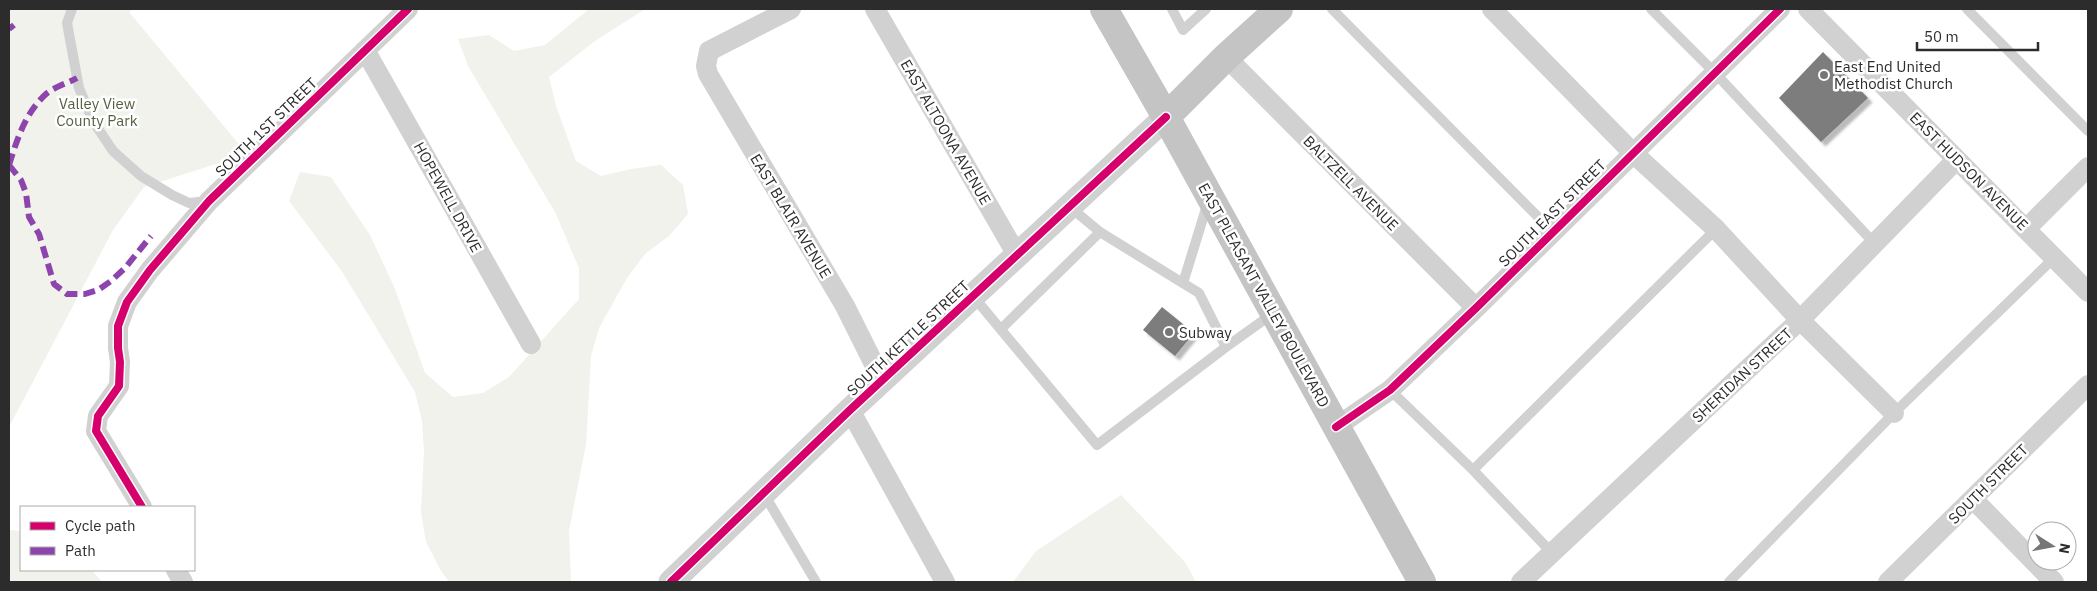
<svg xmlns="http://www.w3.org/2000/svg" width="2097" height="591" font-family="'IBM Plex Sans',sans-serif">
<defs>
<filter id="shadow"><feDropShadow dx="4.5" dy="4.5" stdDeviation="1" flood-color="#0004"/></filter>
</defs>
<rect width="100%" height="100%" fill="#fff"/>
<!-- green -->
<path fill="#f0f2eb" d="M 9,9 L 132,9 L 129,12 L 247,154 L 144,187 L 113,230 L 9,427 Z
M 589,9 L 645,9 L 595,41 L 549,77 L 556,106 L 576,161 L 601,176 L 631,169 L 661,165 L 683,185 L 688,214 L 669,236 L 645,254 L 627,278 L 599,328 L 591,356 L 586,444 L 569,531 L 571,582 L 449,582 L 440,569 L 426,542 L 421,512 L 424,452 L 422,421 L 415,392 L 343,273 L 289,201 L 300,172 L 331,177 L 370,235 L 395,289 L 425,373 L 453,397 L 483,393 L 509,377 L 579,299 L 579,268 L 555,212 L 468,66 L 458,39 L 489,35 L 514,51 L 545,45 Z
M 1121,495 L 1185,562 L 1196,582 L 1013,582 L 1036,551 Z
M 9,530 L 21,531 L 21,570 L 92,570 L 102,582 L 9,582 Z"/>
<!-- building -->
<path fill="#7d7d7d" filter="url(#shadow)" d="M 1823,52 L 1868,98 L 1821,142 L 1779,98 Z
M 1162,307 L 1194,333 L 1175,356 L 1143,330 Z"/>
<g fill="none" stroke-linecap="round" stroke-linejoin="round">
<!-- service -->
<path stroke="#d1d1d1" stroke-width="10" d="M 72,9 L 67,23 L 79,88 L 93,121 L 113,151 L 141,176 L 172,195 L 189,203 L 208,201
M 1172,9 L 1183,30 L 1206,9
M 1332,9 L 1553,232
M 1651,9 L 1715,73 L 1875,244
M 1967,9 L 2088,131
M 1183,283 L 1208,202
M 973,296 L 1097,445 L 1226,347 L 1199,293 L 1100,232 L 1070,207
M 1001,329 L 1100,232
M 1226,347 L 1272,314
M 1390,390 L 1473,470 L 1552,553
M 1473,470 L 1716,229
M 764,494 L 816,582
M 1729,582 L 1894,413 L 2055,257"/>
<!-- minor -->
<path stroke="#d1d1d1" stroke-width="20" d="M 791,9 L 709,51 L 706,66 L 708,74 L 845,306 L 882,380
M 875,9 L 1017,255
M 1492,9 L 1633,153 L 1716,229 L 1800,320 L 1894,413
M 1808,9 L 2088,292
M 365,50 L 531,344
M 1226,57 L 1476,308
M 2027,228 L 2088,167
M 850,410 L 945,582
M 1336,427 L 1390,390 L 1476,308 L 1780,9
M 1973,499 L 2054,582
M 142,507 L 96,431 L 98,416 L 119,386 L 120,362 L 118,348 L 118,326 L 127,302 L 150,270 L 209,201 L 408,9
M 176,570 L 183,582
M 1521,582 L 1800,320 L 1956,160
M 1888,582 L 2088,385"/>
<!-- tertiary -->
<path stroke="#d1d1d1" stroke-width="25" d="M 671,582 L 850,410 L 1166,117"/>
<!-- primary -->
<path stroke="#c4c4c4" stroke-width="28" d="M 1104,9 L 1166,117 L 1422,582
M 1166,117 L 1226,57 L 1279,9"/>
<!-- quiet -->
<path stroke="#8e44ad" stroke-width="6" stroke-dasharray="12 6" stroke-linecap="butt" d="M 9,29 L 14,25
M 9,165 L 21,180 L 26,193 L 29,217 L 39,234 L 54,284 L 67,294 L 85,294 L 98,290 L 111,281 L 125,268 L 151,236
M 9,165 C 17,140 25,113 46,94 C 54,87 68,83 77,78"/>
<!-- cycleway casing -->
<g stroke="#fff" stroke-width="11">
<path id="cycleway" d="M 1336,427 L 1390,390 L 1476,308 L 1780,9
M 142,507 L 96,431 L 98,416 L 119,386 L 120,362 L 118,348 L 118,326 L 127,302 L 150,270 L 209,201 L 408,9
M 671,582 L 850,410 L 1166,117"/>
</g>
<!-- cycleway -->
<use href="#cycleway" stroke="#d6006c" stroke-width="8"/>
</g>
<!-- markers -->
<g fill="#767676" stroke="#fff" stroke-width="2">
<circle cx="1824" cy="75" r="5"/>
<circle cx="1169" cy="332" r="5"/>
</g>
<g text-anchor="middle" dominant-baseline="central" stroke-width="5" stroke-linejoin="round" paint-order="stroke">
<!-- poi labels -->
<g font-size="15" fill="#2c2c2c" stroke="#fff" text-anchor="start">
<text x="1834" y="66">East End United<tspan x="1834" dy="17">Methodist Church</tspan></text>
<text x="1179" y="332">Subway</text>
</g>
<!-- park labels -->
<g font-size="15" fill="#54613f" stroke="#fff">
<text x="97" y="103">Valley View<tspan x="97" dy="17">County Park</tspan></text>
</g>
<!-- street labels -->
<g font-size="15" fill="#2c2c2c" stroke="#fff">
<text transform="translate(266 127) rotate(-44)">SOUTH 1ST STREET</text>
<text transform="translate(946 132) rotate(60)">EAST ALTOONA AVENUE</text>
<text transform="translate(1969 171) rotate(45)">EAST HUDSON AVENUE</text>
<text transform="translate(1351 183) rotate(45)">BALTZELL AVENUE</text>
<text transform="translate(448 197) rotate(61)">HOPEWELL DRIVE</text>
<text transform="translate(1552 213) rotate(-45)">SOUTH EAST STREET</text>
<text transform="translate(791 216) rotate(59)">EAST BLAIR AVENUE</text>
<text transform="translate(1264 295) rotate(61)">EAST PLEASANT VALLEY BOULEVARD</text>
<text transform="translate(908 338) rotate(-43)">SOUTH KETTLE STREET</text>
<text transform="translate(1742 375) rotate(-43)">SHERIDAN STREET</text>
<text transform="translate(1988 484) rotate(-45)">SOUTH STREET</text>
</g>
</g>
<!-- border -->
<rect width="2097" height="591" fill="none" stroke="#2c2c2c" stroke-width="20"/>
<!-- legend -->
<rect x="20" y="506" width="175" height="65" fill="#ffffff" stroke="#ababab"/>
<rect x="30" y="522" width="25" height="8" fill="#d6006c" stroke="#ababab"/>
<text x="65" y="531" font-size="15" fill="#2c2c2c">Cycle path</text>
<rect x="30" y="547" width="25" height="8" fill="#8e44ad" stroke="#ababab"/>
<text x="65" y="556" font-size="15" fill="#2c2c2c">Path</text>
<!-- north arrow -->
<g transform="translate(2052 546) rotate(101)"><circle r="24" fill="#ffffff" stroke="#ababab"/>
<path d="M0-4L9 19L0 12L-9 19Z" fill="#767676"/>
<text y="-8" font-size="14" font-weight="bold" text-anchor="middle" fill="#2c2c2c">N</text>
</g>
<!-- scale -->
<path d="M1917 42v8h121v-8" fill="none" stroke="#2c2c2c" stroke-width="2.5"/>
<text x="1924" y="42" font-size="15" fill="#2c2c2c" stroke="#ffffff" stroke-width="4" paint-order="stroke">50 m</text>
</svg>
